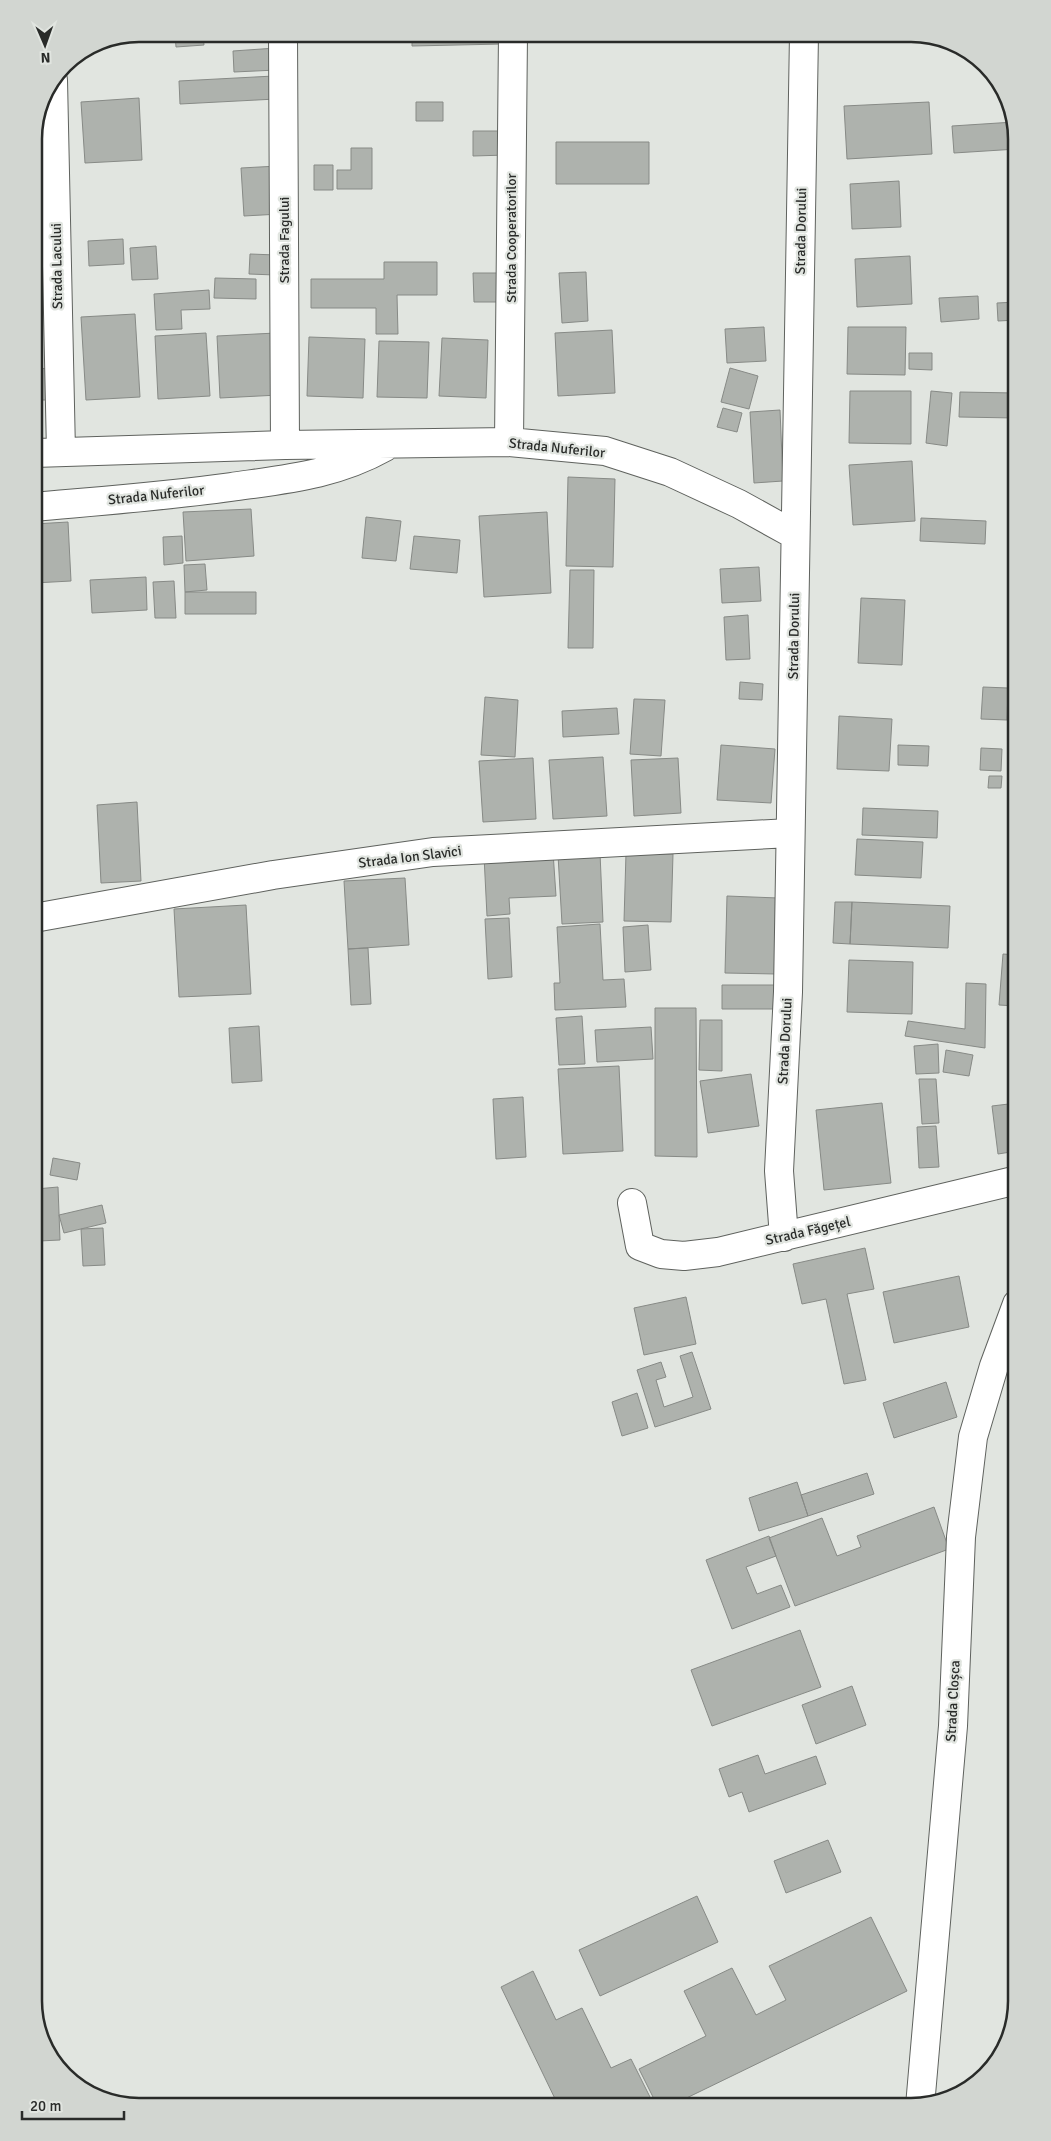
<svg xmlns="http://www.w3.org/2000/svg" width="1051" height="2141" font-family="Signika,sans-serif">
<rect width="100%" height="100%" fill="#e1e5e0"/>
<!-- building -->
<path fill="#aeb2ad" stroke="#878a86" d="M 175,34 L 203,34 L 204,45 L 176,47 Z
M 412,34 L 503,34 L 503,44 L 412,46 Z
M 276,48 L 277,70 L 234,72 L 233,51 Z
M 274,76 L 276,99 L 180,104 L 179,81 Z
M 139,98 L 142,160 L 85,163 L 81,102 Z
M 416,102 L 443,102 L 443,121 L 416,121 Z
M 929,102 L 932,154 L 847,159 L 844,106 Z
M 40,112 L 43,166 L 34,166 L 34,132 Z
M 1014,122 L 1017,149 L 954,153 L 952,126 Z
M 473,131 L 507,131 L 507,155 L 473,156 Z
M 556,142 L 649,142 L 649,184 L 556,184 Z
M 351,148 L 372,148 L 372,189 L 337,189 L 337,170 L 351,170 Z
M 314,165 L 333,165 L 333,190 L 314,190 Z
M 278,166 L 280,214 L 244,216 L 241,168 Z
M 899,181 L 901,227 L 852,229 L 850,184 Z
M 34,197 L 36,239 L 34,239 Z
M 123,239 L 124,264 L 89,266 L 88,241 Z
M 156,246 L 158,279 L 132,280 L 130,248 Z
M 250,254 L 276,255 L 275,275 L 249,274 Z
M 910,256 L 912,304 L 857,307 L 855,259 Z
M 384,262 L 437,262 L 437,295 L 397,295 L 398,334 L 376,334 L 376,308 L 311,308 L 311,279 L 384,279 Z
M 586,272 L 588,321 L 562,323 L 559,273 Z
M 473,273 L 505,273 L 505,302 L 474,302 Z
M 215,278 L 256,279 L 256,299 L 214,298 Z
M 45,286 L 46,309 L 34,310 L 34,287 Z
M 209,290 L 210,309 L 181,310 L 182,329 L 156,330 L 154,294 Z
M 978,296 L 979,319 L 941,322 L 939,298 Z
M 1017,302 L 1017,320 L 998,321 L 997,303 Z
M 135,314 L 140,397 L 86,400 L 81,317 Z
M 764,327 L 766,361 L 727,363 L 725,329 Z
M 848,327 L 906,327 L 905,375 L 847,374 Z
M 612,330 L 615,393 L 558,396 L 555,333 Z
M 206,333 L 210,396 L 158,399 L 155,336 Z
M 276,333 L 279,395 L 220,398 L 217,336 Z
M 309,337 L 365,339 L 363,398 L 307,396 Z
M 442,338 L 488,340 L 486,398 L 439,396 Z
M 379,341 L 429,342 L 427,398 L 377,397 Z
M 909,353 L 932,353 L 932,370 L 909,369 Z
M 54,368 L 55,400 L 34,400 L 34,369 Z
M 730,368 L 758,376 L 749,409 L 721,402 Z
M 850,391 L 911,391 L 911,444 L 849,443 Z
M 931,391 L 952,393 L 947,446 L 926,443 Z
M 960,392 L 1015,393 L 1015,418 L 959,417 Z
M 723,408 L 742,413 L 737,432 L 717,427 Z
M 780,410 L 783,481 L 754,483 L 750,412 Z
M 912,461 L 915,521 L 853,525 L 849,465 Z
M 568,477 L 615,479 L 613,567 L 566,566 Z
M 251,509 L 254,556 L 186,561 L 183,512 Z
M 547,512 L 551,593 L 484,597 L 479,516 Z
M 366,517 L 401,521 L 396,561 L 362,558 Z
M 921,518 L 986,521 L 985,544 L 920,541 Z
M 68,522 L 71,581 L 34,583 L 34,524 Z
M 182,536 L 183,563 L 164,565 L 163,537 Z
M 414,536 L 460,540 L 457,573 L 410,569 Z
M 205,564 L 207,590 L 185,592 L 184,565 Z
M 759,567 L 761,601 L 722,603 L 720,569 Z
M 570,570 L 594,570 L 593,648 L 568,648 Z
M 146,577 L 147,610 L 92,613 L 90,580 Z
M 174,581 L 176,618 L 155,618 L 153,582 Z
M 34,587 L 36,587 L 38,613 L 34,613 Z
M 185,592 L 256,592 L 256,614 L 185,614 Z
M 861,598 L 905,600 L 902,665 L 858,663 Z
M 748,615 L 750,659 L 726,660 L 724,617 Z
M 740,682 L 763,684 L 762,700 L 739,699 Z
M 983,687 L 1008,688 L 1007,720 L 981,719 Z
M 485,697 L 518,700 L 515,757 L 481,755 Z
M 634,699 L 665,700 L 661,756 L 630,754 Z
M 617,708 L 619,734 L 563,737 L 562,711 Z
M 839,716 L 892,719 L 889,771 L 837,769 Z
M 721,745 L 775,749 L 771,803 L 717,800 Z
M 898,745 L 929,746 L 928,766 L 898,765 Z
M 981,748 L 1002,749 L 1001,771 L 980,770 Z
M 603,757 L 607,816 L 553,819 L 549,760 Z
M 533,758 L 536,819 L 483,822 L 479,761 Z
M 678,758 L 681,813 L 634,816 L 631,760 Z
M 989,776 L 1002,776 L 1001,788 L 988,788 Z
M 137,802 L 141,881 L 101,883 L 97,805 Z
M 863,808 L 938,811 L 937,838 L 862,835 Z
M 857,839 L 923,842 L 921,878 L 855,875 Z
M 553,852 L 556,896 L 509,898 L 510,914 L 487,916 L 484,856 Z
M 600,853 L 603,922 L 562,924 L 558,855 Z
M 626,853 L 673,854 L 671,922 L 624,921 Z
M 405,878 L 409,945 L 348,949 L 344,881 Z
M 727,896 L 778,898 L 776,974 L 725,973 Z
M 835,902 L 852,902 L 850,944 L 833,943 Z
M 852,902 L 950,906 L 948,948 L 850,944 Z
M 246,905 L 251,994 L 179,997 L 174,909 Z
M 509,918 L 512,977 L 488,979 L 485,919 Z
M 600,924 L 603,980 L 624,979 L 626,1007 L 555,1010 L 554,983 L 560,983 L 557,927 Z
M 648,925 L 651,970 L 625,972 L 623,927 Z
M 368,948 L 371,1004 L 351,1005 L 348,949 Z
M 1003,954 L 1017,955 L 1016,1006 L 999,1005 Z
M 849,960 L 913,962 L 912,1014 L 847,1012 Z
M 966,983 L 986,984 L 985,1048 L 905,1036 L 908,1021 L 965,1029 Z
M 722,985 L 780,985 L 780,1009 L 722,1009 Z
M 655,1008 L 696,1008 L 697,1157 L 655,1156 Z
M 582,1016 L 585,1064 L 559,1065 L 556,1018 Z
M 700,1020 L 722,1020 L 722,1071 L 699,1070 Z
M 259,1026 L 262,1081 L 232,1083 L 229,1028 Z
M 651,1027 L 653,1059 L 597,1062 L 595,1030 Z
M 938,1044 L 939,1073 L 916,1074 L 914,1046 Z
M 946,1050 L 973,1055 L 969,1076 L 943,1072 Z
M 619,1066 L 623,1151 L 563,1154 L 558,1069 Z
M 751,1074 L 759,1126 L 708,1133 L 700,1081 Z
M 919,1079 L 936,1079 L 939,1123 L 922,1124 Z
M 523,1097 L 526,1157 L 496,1159 L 493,1099 Z
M 882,1103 L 891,1183 L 824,1190 L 816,1110 Z
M 1017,1103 L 1017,1151 L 998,1154 L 992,1106 Z
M 936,1126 L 939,1167 L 919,1168 L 917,1127 Z
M 53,1158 L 80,1163 L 77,1180 L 50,1175 Z
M 58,1187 L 60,1240 L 39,1241 L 36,1189 Z
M 102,1205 L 106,1223 L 64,1233 L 59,1215 Z
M 103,1228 L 105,1265 L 83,1266 L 81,1229 Z
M 34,1244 L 40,1244 L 42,1281 L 34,1281 Z
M 865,1248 L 874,1289 L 847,1294 L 866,1380 L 844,1384 L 826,1299 L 802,1304 L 793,1264 Z
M 959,1276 L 969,1327 L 894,1343 L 883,1292 Z
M 686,1297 L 696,1344 L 644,1355 L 634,1308 Z
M 692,1352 L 711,1409 L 655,1427 L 637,1370 L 661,1362 L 666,1377 L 656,1380 L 664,1407 L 693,1397 L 680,1356 Z
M 946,1382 L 957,1417 L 894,1438 L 883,1403 Z
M 637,1393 L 648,1428 L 622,1436 L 612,1402 Z
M 867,1473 L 874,1494 L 808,1516 L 801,1495 Z
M 797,1482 L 808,1516 L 759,1531 L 749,1498 Z
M 934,1507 L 949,1549 L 795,1606 L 769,1538 L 822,1518 L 837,1556 L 861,1547 L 857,1536 Z
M 769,1536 L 776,1556 L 746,1567 L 757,1594 L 781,1585 L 790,1607 L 732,1629 L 706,1560 Z
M 800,1630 L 821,1687 L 712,1726 L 691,1670 Z
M 852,1686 L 866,1725 L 816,1744 L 802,1705 Z
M 758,1755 L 765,1774 L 816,1756 L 826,1784 L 749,1812 L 742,1792 L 729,1797 L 719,1769 Z
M 828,1840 L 841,1872 L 786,1893 L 774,1861 Z
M 697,1896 L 718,1942 L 600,1996 L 579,1950 Z
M 871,1917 L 907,1991 L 668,2107 L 658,2107 L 639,2069 L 706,2036 L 684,1991 L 732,1968 L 756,2015 L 786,2000 L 769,1966 Z
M 533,1971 L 556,2020 L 582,2008 L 611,2068 L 631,2059 L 655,2107 L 559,2107 L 501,1987 Z"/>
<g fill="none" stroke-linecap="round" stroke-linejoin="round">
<!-- street casing -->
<g stroke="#5f625e" stroke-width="30">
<path id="street" d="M 283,34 L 285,445
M 53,80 L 61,452
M 509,442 L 513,34
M 34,453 L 285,445 L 509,442 L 605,451 L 670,472 L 739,504 L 795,535
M 34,507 C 100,501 166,496 231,487 C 287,479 335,475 385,447
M 34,918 L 273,875 L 433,852 L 790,833
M 632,1203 L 640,1246 L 661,1254 L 684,1256 L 718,1252 L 1017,1180
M 784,1237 L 779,1171 L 788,992 L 804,34
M 920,2106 L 953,1726 L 961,1537 L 973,1437 L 994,1366 L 1017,1304"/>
</g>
<!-- street -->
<use href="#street" stroke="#fff" stroke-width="28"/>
</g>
<g text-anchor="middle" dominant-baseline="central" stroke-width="4.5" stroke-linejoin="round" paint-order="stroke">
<!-- street labels -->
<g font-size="14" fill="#292b29" stroke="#e1e5e0">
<text transform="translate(801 231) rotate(-89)">Strada Dorului</text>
<text transform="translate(511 238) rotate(-90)">Strada Cooperatorilor</text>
<text transform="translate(284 240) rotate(-90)">Strada Fagului</text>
<text transform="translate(57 266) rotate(-91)">Strada Lacului</text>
<text transform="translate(557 448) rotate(6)">Strada Nuferilor</text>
<text transform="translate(156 495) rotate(-6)">Strada Nuferilor</text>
<text transform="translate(794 636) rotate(-89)">Strada Dorului</text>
<text transform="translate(410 857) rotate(-7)">Strada Ion Slavici</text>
<text transform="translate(785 1041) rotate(-87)">Strada Dorului</text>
<text transform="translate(808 1231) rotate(-13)">Strada Făgețel</text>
<text transform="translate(953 1701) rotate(-87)">Strada Cloșca</text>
</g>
</g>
<!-- crop -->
<path d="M0 0H1051V2141H0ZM139 42H911A97 97 0 0 1 1008 139V2001A97 97 0 0 1 911 2098H139A97 97 0 0 1 42 2001V139A97 97 0 0 1 139 42Z" fill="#d2d6d1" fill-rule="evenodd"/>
<path fill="none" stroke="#292b29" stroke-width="2.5" d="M139 42H911A97 97 0 0 1 1008 139V2001A97 97 0 0 1 911 2098H139A97 97 0 0 1 42 2001V139A97 97 0 0 1 139 42Z"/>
<!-- north arrow -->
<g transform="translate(45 45) rotate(178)" stroke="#e1e5e0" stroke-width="4" paint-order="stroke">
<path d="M0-4L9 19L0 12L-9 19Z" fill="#292b29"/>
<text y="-8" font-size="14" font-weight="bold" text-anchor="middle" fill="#292b29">N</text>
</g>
<!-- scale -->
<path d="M22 2111v8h102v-8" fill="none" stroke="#292b29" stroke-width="2.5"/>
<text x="30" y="2111" font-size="15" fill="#292b29" stroke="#e1e5e0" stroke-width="4" paint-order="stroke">20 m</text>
</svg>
